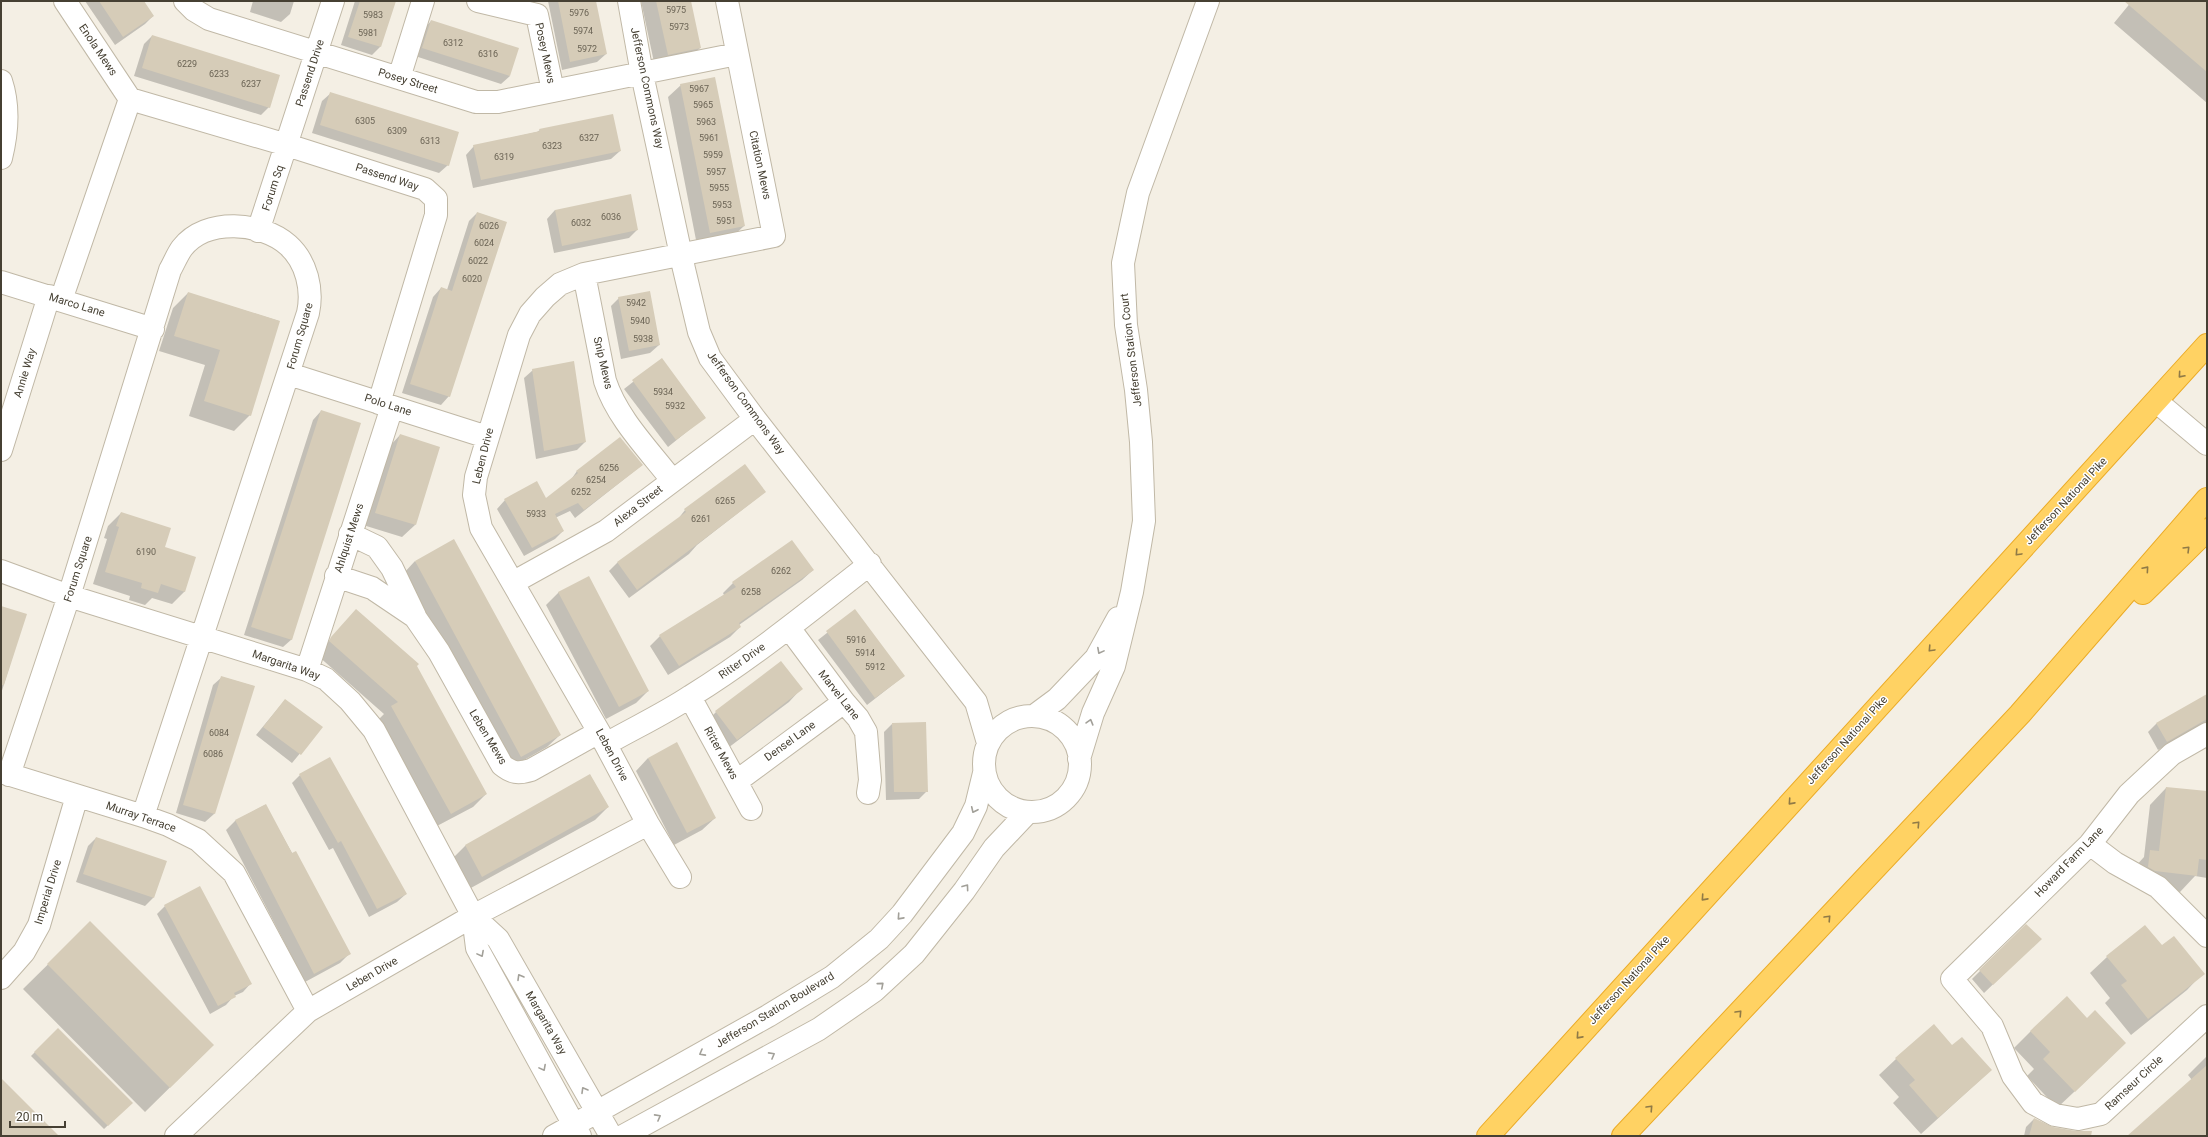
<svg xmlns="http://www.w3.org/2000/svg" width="2208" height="1137" font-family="Roboto,sans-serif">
<rect width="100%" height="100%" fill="#f4efe4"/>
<!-- shadow -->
<path fill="#0003" d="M 85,1 L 143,1 L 153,16 L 145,24 L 115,45 Z
M 253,1 L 294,1 L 290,14 L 281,22 L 250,12 Z
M 355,1 L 395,1 L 380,47 L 372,55 L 341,45 Z
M 548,1 L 595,1 L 606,54 L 597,62 L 562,70 Z
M 641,1 L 690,1 L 700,48 L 687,61 L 655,67 Z
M 2132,1 L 2207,1 L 2207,103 L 2114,23 Z
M 431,21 L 510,76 L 501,84 L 415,56 L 423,30 Z
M 152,36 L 269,107 L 261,115 L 134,76 L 144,44 Z
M 681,85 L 744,226 L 731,238 L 697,245 L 668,97 Z
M 331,93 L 448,165 L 439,173 L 312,133 L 322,101 Z
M 540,130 L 620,151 L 611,159 L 473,188 L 466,155 L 474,146 L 537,132 Z
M 555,210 L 637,230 L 629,238 L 554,253 L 547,219 Z
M 477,213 L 449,396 L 441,405 L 402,393 L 433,297 L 441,288 L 447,290 L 469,221 Z
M 188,293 L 279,321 L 250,415 L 234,431 L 189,416 L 205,365 L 159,351 L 173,308 Z
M 619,298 L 659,345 L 650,353 L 621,359 L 611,306 Z
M 661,360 L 705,417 L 668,447 L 624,389 Z
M 533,370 L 585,442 L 577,450 L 536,459 L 524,378 Z
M 321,411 L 292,639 L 283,647 L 244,635 L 313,420 Z
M 400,435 L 415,525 L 402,537 L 363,525 L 388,448 Z
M 642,465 L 575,518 L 570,511 L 555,518 L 563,531 L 555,539 L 524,556 L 497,509 L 505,500 L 546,499 L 570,481 L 577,471 Z
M 765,492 L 697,545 L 689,554 L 629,598 L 609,571 L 617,563 L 678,519 L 685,510 Z
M 121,513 L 163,548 L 185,591 L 172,604 L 152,598 L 145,605 L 129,600 L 130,596 L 93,584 L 107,539 L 104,538 L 108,526 Z
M 415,561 L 560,735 L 547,747 L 508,769 L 403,574 Z
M 813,570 L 802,580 L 739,625 L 740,627 L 730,637 L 668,675 L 650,646 L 660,636 L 724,595 L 723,593 L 733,583 Z
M 559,592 L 648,691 L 636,703 L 606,719 L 546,605 Z
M 1,607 L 25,615 L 1,694 Z
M 356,610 L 416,666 L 486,794 L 473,807 L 437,826 L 378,720 L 384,714 L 317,655 Z
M 855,611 L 904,676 L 867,705 L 818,640 Z
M 781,663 L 801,689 L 789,702 L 724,751 L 703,725 L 716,712 Z
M 222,677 L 253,686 L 214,814 L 205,822 L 176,813 L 213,685 Z
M 2207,695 L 2207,722 L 2158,750 L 2148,732 L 2156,724 Z
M 285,700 L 321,728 L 292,763 L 256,735 Z
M 892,724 L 927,791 L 919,799 L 886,800 L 884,732 Z
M 648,758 L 715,818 L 702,830 L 674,845 L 636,771 Z
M 300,775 L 406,894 L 397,902 L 369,917 L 333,848 L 329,850 L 292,783 Z
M 590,775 L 608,807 L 595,820 L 469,889 L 453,858 L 465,846 Z
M 2166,788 L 2207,792 L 2207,878 L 2195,876 L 2180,892 L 2138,888 L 2134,868 L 2144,857 L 2150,805 Z
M 265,805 L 349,954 L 340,963 L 305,982 L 226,830 L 235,821 Z
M 96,838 L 166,862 L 153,898 L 145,906 L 76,882 L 88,846 Z
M 165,906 L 251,983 L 243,992 L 234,996 L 226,1005 L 210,1014 L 157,914 Z
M 90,923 L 213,1045 L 145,1112 L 23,989 Z
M 2026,925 L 2032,947 L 1984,993 L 1972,979 Z
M 2162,946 L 2203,973 L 2187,990 L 2131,1035 L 2105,1003 L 2110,998 L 2090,973 L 2107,957 Z
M 2087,1019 L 2108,1060 L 2057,1108 L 2027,1076 L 2034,1069 L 2014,1048 L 2031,1031 Z
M 58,1029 L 131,1103 L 104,1129 L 31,1056 Z
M 1952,1046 L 1991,1070 L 1921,1134 L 1893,1103 L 1899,1097 L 1879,1075 L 1896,1059 Z
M 2207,1056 L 2207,1136 L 2129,1136 L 2192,1080 L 2188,1075 Z
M 2034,1119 L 2053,1128 L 2087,1136 L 2024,1136 L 2026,1127 Z"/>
<!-- building -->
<path fill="#d6ccb8" d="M 99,1 L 144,1 L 154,16 L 123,37 Z
M 360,1 L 396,1 L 381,47 L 348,37 Z
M 558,1 L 596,1 L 607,54 L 570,62 Z
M 656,1 L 691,1 L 701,48 L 668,55 Z
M 2124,1 L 2207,1 L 2207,72 Z
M 431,20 L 519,48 L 510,76 L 422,48 Z
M 152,35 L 280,75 L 270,108 L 142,68 Z
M 715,77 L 745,226 L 710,233 L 680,84 Z
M 330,92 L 459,132 L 449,166 L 320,125 Z
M 613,114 L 621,151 L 481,180 L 473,145 L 540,131 L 539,129 Z
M 631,194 L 638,230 L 562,246 L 555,210 Z
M 477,212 L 507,222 L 450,397 L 410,384 L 441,287 L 452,291 Z
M 650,291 L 660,345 L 629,351 L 618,297 Z
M 188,292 L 280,321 L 251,416 L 204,401 L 220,350 L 174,336 Z
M 662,358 L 706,418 L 676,440 L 632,380 Z
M 574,361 L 586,442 L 544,451 L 532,369 Z
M 321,410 L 361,423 L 292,640 L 251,627 Z
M 400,434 L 440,447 L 416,525 L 375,513 Z
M 620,437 L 643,465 L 584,510 L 578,503 L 555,514 L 564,531 L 532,548 L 504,499 L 537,481 L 546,498 L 578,473 L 576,471 Z
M 745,464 L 766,492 L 637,590 L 617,562 L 686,512 L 684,509 Z
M 121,512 L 171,528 L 165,547 L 196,557 L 185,592 L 161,584 L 158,593 L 141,588 L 142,583 L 105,572 L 119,527 L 116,526 Z
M 454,539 L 561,735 L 521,757 L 415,561 Z
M 792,540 L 814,570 L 739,623 L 741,627 L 679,666 L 659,635 L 736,587 L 732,582 Z
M 589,576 L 649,691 L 619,707 L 558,592 Z
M 1,606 L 27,614 L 4,685 L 1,685 Z
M 356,609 L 419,664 L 417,666 L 487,794 L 451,814 L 391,706 L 398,702 L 329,641 L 331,637 Z
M 855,609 L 905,676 L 875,698 L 826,631 Z
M 781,661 L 803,689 L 737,740 L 715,711 Z
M 221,676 L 255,686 L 215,814 L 183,805 Z
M 2207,694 L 2207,719 L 2167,742 L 2156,723 Z
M 285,699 L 323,727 L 301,755 L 263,727 Z
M 926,722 L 928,792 L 894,792 L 892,723 Z
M 677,742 L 716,818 L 687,833 L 648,758 Z
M 330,757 L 407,894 L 377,909 L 341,841 L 338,843 L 299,774 Z
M 590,774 L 609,807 L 482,877 L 465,845 Z
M 2166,787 L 2207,791 L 2207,860 L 2199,859 L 2197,876 L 2155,871 L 2148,867 L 2150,850 L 2159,851 Z
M 266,804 L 292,853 L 296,851 L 351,954 L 314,974 L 235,820 Z
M 96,837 L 167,861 L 154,898 L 83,874 Z
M 200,886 L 252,984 L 234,993 L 236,997 L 218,1006 L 164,905 Z
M 90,921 L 214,1045 L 170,1088 L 47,964 Z
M 2026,924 L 2042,939 L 1993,985 L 1979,970 Z
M 2145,925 L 2162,945 L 2174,936 L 2205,974 L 2148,1019 L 2121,985 L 2127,981 L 2106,956 Z
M 2067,996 L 2087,1018 L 2095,1010 L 2126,1043 L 2075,1092 L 2043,1059 L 2050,1052 L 2030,1031 Z
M 1934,1024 L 1952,1045 L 1962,1037 L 1992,1070 L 1938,1118 L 1909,1085 L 1915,1080 L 1895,1058 Z
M 58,1028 L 133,1103 L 108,1126 L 34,1052 Z
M 2207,1065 L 2207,1136 L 2127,1136 Z
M 1,1078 L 59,1136 L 1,1136 Z
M 2034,1118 L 2053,1127 L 2076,1131 L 2092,1131 L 2091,1136 L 2029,1136 Z"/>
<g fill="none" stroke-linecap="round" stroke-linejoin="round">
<!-- minor casing -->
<g stroke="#c0b8a6" stroke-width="24">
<path id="minor" d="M 65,1 L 130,99
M 185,1 L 194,10 L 209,19 L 476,102 L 498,102 L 737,54
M 478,1 L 537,15 L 553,91
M 629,1 L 642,74 L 684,269 L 699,332 L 710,358 L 755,419 L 976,702 L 988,743
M 399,78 L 423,1
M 1,81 C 9,105 7,134 1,158
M 130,99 L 287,145 L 425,189 L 436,199 L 436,215 L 379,403
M 258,231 L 333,1
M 584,274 L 605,381 C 617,418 648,449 672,480
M 1,282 L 153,329
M 61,300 L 130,99
M 289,374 L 487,437
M 2157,402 L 2207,444
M 1,450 L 49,296
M 350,534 L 377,547 L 392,568 L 415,616
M 1,571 L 69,596 L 307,670 L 326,679 L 350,701 L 374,730 L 473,916 L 498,939 L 611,1136
M 336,576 L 372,588 L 415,617 L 439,652 L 502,765 C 512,773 518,774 531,770 L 599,732
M 514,582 L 606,531 L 755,419
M 789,628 L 844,702 L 858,718 L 866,732 L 870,780 L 868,793
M 307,670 L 392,407
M 690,697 L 751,809
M 1034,716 L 1057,699 L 1096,658 L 1118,618
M984 764a48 48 0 1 1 96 0a48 48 0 1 1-96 0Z
M 2207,734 L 2172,754 L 2129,794 L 2090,844 L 1952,979 L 1992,1026 L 2013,1076 L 2033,1103 L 2055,1115 L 2078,1119 L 2101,1114 L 2207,1016
M 606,744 C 634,728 664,714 691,696 C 754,657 811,610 870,564
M 1079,759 L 1093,713 L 1114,666 L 1132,592 L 1144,521 L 1141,442 L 1136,390 L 1126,325 L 1123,263 L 1138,193 L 1208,1
M 1,772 L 143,816 L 168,825 L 198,840 L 234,873 L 308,1011
M 9,775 L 69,596 L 170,270 C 174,263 177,255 182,248 C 206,217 262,222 288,245 C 307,262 313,290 308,313 L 143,816
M 737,781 L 844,702
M 2090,844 L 2115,863 L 2158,887 L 2207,936
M 680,877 L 648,824 L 599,732 L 481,528 L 474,495 L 476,477 L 519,335 L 530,314 L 545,297 L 560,284 L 584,274 L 774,236 L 727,1
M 473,916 L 477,948 L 580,1136
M 1,978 L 24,952 L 39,925 L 77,796
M 176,1136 L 308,1011 L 473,916 L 648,824
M 554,1136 L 768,1016 L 832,977 L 879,939 L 902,914 L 963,833 L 976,806 L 984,773
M 623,1136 L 819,1029 L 874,991 L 914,954 L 964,891 L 994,848 L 1028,812"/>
</g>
<!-- highway casing -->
<g stroke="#ebab26" stroke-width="24">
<path id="highway" d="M 2143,593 L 2207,530
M 1488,1136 L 2207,345
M 1623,1136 L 2020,714 L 2207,499"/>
</g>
<!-- minor -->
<use href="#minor" stroke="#fff" stroke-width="22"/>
<!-- highway -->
<use href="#highway" stroke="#ffd263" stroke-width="22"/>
</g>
<!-- one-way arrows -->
<defs><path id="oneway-chevron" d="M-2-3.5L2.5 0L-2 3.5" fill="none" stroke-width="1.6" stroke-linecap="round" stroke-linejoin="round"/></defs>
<g stroke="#907a46">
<use href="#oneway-chevron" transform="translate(2181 375) rotate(131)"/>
<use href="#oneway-chevron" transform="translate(2187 549) rotate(-45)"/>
<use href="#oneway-chevron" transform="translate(2018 553) rotate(133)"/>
<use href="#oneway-chevron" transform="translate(2146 569) rotate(-49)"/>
<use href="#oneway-chevron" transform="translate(1931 649) rotate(133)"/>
<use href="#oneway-chevron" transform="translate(1791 802) rotate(132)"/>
<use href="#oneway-chevron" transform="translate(1917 824) rotate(-47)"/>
<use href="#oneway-chevron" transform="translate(1704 898) rotate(132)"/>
<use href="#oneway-chevron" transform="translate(1828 918) rotate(-47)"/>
<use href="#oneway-chevron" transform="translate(1739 1013) rotate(-47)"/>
<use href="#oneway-chevron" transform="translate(1579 1036) rotate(132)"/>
<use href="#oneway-chevron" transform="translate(1650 1108) rotate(-47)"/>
</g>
<g stroke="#a2a099">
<use href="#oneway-chevron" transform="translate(1100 651) rotate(118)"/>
<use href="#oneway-chevron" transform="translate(1090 722) rotate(-74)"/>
<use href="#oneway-chevron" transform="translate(974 810) rotate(115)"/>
<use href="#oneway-chevron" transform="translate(966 887) rotate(-54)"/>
<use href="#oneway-chevron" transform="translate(900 917) rotate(132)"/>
<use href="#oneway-chevron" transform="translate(481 954) rotate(62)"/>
<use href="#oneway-chevron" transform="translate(520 977) rotate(-120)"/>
<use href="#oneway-chevron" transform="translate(881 985) rotate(-41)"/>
<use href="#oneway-chevron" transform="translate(702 1053) rotate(151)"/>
<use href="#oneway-chevron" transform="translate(772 1055) rotate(-29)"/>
<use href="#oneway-chevron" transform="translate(543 1068) rotate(62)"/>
<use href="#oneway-chevron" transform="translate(584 1090) rotate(-120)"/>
<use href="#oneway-chevron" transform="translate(658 1117) rotate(-29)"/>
</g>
<g text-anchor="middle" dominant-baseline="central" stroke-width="3" stroke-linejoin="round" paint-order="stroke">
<!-- number labels -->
<g font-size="9" fill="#6a6354">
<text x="676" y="10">5975</text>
<text x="579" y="13">5976</text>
<text x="373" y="15">5983</text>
<text x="679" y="27">5973</text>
<text x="583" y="31">5974</text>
<text x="368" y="33">5981</text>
<text x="453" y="43">6312</text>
<text x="587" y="49">5972</text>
<text x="488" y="54">6316</text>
<text x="187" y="64">6229</text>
<text x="219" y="74">6233</text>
<text x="251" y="84">6237</text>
<text x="699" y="89">5967</text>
<text x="703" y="105">5965</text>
<text x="365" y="121">6305</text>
<text x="706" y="122">5963</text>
<text x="397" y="131">6309</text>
<text x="589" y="138">6327</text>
<text x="709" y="138">5961</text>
<text x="430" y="141">6313</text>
<text x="552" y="146">6323</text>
<text x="713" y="155">5959</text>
<text x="504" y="157">6319</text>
<text x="716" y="172">5957</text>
<text x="719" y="188">5955</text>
<text x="722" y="205">5953</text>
<text x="611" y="217">6036</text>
<text x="726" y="221">5951</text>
<text x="581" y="223">6032</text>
<text x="489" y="226">6026</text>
<text x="484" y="243">6024</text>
<text x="478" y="261">6022</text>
<text x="472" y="279">6020</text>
<text x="636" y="303">5942</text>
<text x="640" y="321">5940</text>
<text x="643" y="339">5938</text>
<text x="663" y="392">5934</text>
<text x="675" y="406">5932</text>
<text x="609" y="468">6256</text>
<text x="596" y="480">6254</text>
<text x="581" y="492">6252</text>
<text x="725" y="501">6265</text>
<text x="536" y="514">5933</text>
<text x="701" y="519">6261</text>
<text x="146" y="552">6190</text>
<text x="781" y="571">6262</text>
<text x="751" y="592">6258</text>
<text x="856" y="640">5916</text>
<text x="865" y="653">5914</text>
<text x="875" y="667">5912</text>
<text x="219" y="733">6084</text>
<text x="213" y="754">6086</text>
</g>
<!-- street labels -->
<g font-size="11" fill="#464033" stroke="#fff">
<text transform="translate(98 50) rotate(56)">Enola Mews</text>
<text transform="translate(545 53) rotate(78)">Posey Mews</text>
<text transform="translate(310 73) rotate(-72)">Passend Drive</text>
<text transform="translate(408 81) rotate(17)">Posey Street</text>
<text transform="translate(647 88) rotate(78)">Jefferson Commons Way</text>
<text transform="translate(760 165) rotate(78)">Citation Mews</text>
<text transform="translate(387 177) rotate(18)">Passend Way</text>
<text transform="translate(273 188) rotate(-72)">Forum Sq</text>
<text transform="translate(77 305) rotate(17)">Marco Lane</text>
<text transform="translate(300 336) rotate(-74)">Forum Square</text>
<text transform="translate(1131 350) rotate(-97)">Jefferson Station Court</text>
<text transform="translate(603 363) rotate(77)">Snip Mews</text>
<text transform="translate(25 373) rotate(-73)">Annie Way</text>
<text transform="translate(746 403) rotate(54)">Jefferson Commons Way</text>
<text transform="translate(388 405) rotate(18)">Polo Lane</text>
<text transform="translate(483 456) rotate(-76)">Leben Drive</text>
<text transform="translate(2066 501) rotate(-47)">Jefferson National Pike</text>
<text transform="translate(638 506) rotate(-38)">Alexa Street</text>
<text transform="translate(349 538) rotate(-72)">Ahlquist Mews</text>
<text transform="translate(78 569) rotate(-72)">Forum Square</text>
<text transform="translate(742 661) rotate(-35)">Ritter Drive</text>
<text transform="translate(286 665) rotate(19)">Margarita Way</text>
<text transform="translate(839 695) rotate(52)">Marvel Lane</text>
<text transform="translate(488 737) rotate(59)">Leben Mews</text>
<text transform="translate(1847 740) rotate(-48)">Jefferson National Pike</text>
<text transform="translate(790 741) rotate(-36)">Densel Lane</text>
<text transform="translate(721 753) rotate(61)">Ritter Mews</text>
<text transform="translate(612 755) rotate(62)">Leben Drive</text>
<text transform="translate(141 817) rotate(19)">Murray Terrace</text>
<text transform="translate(2069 862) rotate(-46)">Howard Farm Lane</text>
<text transform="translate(48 892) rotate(-73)">Imperial Drive</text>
<text transform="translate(372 974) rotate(-30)">Leben Drive</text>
<text transform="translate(1629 980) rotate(-48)">Jefferson National Pike</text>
<text transform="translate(775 1010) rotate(-31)">Jefferson Station Boulevard</text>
<text transform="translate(546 1023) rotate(60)">Margarita Way</text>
<text transform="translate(2134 1083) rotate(-43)">Ramseur Circle</text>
</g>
</g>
<!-- border -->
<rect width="2208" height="1137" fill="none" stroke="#464033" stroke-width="4"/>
<!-- scale -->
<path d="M10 1121v6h55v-6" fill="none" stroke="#464033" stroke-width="2"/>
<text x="16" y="1121" font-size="12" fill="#464033" stroke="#ffffff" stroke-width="3" paint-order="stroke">20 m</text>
</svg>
